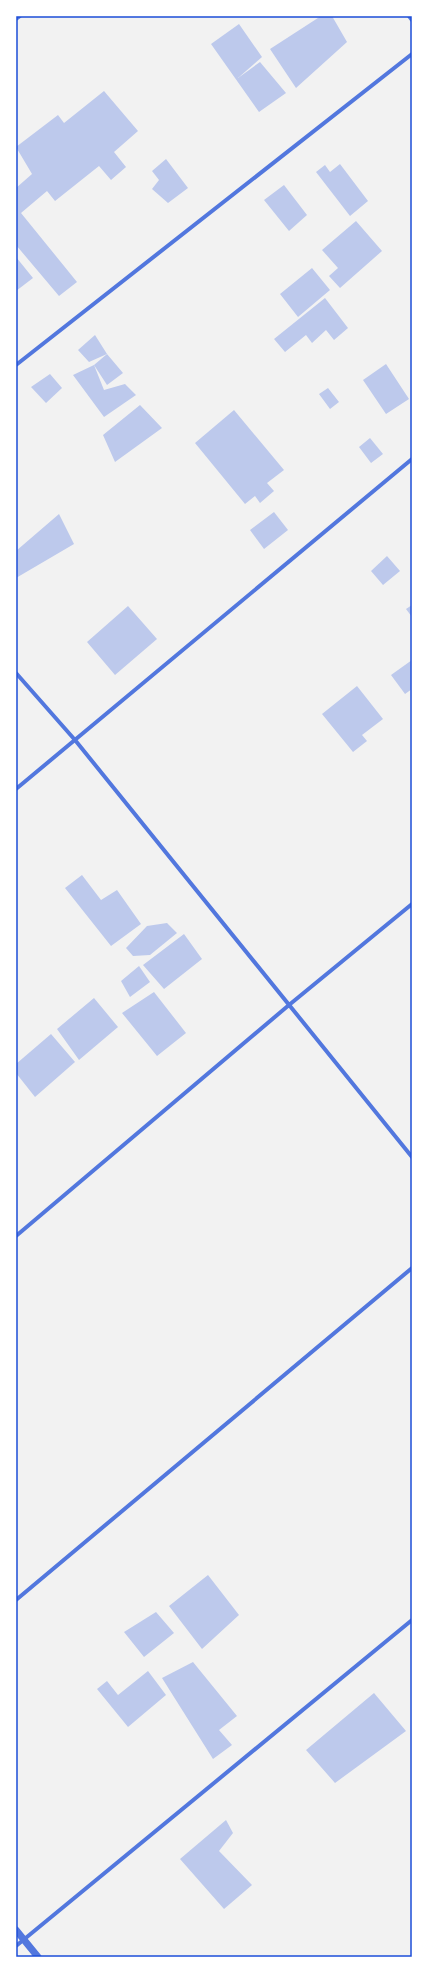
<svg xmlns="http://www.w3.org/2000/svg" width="428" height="1973" font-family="'Golos Text',sans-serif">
<rect width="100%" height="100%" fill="#f2f2f2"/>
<!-- building -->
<path fill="#bdc9ec" d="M 321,16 L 332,16 L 347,42 L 296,88 L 270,49 Z
M 239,24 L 262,57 L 238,78 L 260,62 L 286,93 L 259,112 L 211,44 Z
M 104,91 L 138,131 L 114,152 L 126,167 L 111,180 L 99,166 L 55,201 L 47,191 L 21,213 L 77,282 L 59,296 L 16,245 L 16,188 L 32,174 L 16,147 L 58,115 L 64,123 Z
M 166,159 L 188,188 L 168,203 L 152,189 L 159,180 L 152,171 Z
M 340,164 L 368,201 L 350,216 L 316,172 L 325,165 L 330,172 Z
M 284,185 L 307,215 L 289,231 L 264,200 Z
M 356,221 L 382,251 L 340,288 L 329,276 L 338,268 L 322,250 Z
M 16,257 L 33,278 L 16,291 Z
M 312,268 L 330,290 L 298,317 L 280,294 Z
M 325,298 L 348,328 L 334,340 L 326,330 L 312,343 L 306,335 L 285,352 L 274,339 Z
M 95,335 L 107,354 L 89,362 L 78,350 Z
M 107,354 L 123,373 L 107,385 L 94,365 L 104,390 L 125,384 L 136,395 L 104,417 L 73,375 L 94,365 Z
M 386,364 L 409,399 L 386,414 L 363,380 Z
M 50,374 L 62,388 L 46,403 L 31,387 Z
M 328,388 L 339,402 L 330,409 L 319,394 Z
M 140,405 L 162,428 L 115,462 L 103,435 Z
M 234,410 L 284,470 L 267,483 L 274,491 L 260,503 L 255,496 L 245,504 L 195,443 Z
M 370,438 L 383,454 L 371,463 L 359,447 Z
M 274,512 L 288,530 L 264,549 L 250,530 Z
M 59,514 L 74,544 L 16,578 L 16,551 Z
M 387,556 L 400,571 L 383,585 L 371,571 Z
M 412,605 L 412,617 L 406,609 Z
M 128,606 L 157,639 L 115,675 L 87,642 Z
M 412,660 L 412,689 L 405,694 L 391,675 Z
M 357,686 L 383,719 L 362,735 L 367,741 L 353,752 L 322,714 Z
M 82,875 L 101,900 L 117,890 L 141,924 L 111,946 L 65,888 Z
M 167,923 L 177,933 L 150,955 L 133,956 L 126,948 L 147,926 Z
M 184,934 L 202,959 L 164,989 L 143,965 Z
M 139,966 L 150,982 L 130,997 L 121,981 Z
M 154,992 L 186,1033 L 157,1056 L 122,1013 Z
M 94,998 L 118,1027 L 79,1060 L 57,1029 Z
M 51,1034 L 75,1062 L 35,1097 L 16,1073 L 16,1064 Z
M 208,1575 L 239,1615 L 202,1649 L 169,1606 Z
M 156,1612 L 174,1633 L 144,1657 L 124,1632 Z
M 193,1662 L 237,1716 L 219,1730 L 232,1745 L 213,1759 L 162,1678 Z
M 148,1671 L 166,1695 L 128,1727 L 97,1689 L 107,1681 L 118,1695 Z
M 374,1693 L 406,1731 L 335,1783 L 306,1750 Z
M 226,1820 L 233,1833 L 219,1851 L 252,1885 L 224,1909 L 180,1859 Z"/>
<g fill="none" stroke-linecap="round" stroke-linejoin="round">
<!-- minor -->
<path stroke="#5277de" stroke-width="4" d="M 409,16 L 412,20
M 16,19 L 20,16
M 16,365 L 412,54
M 16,673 L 75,740 L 412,1157
M 16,789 L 412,459
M 16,1236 L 289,1005 L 412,904
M 16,1600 L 412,1268
M 16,1946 L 412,1620"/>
<!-- tertiary -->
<path stroke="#5277de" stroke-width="7" d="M 16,1930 L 38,1957"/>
</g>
<!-- border -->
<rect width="428" height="1973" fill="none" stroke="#ffffff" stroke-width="34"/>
<rect x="17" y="17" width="394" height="1939" fill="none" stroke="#1d4ed8" stroke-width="1.5"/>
</svg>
